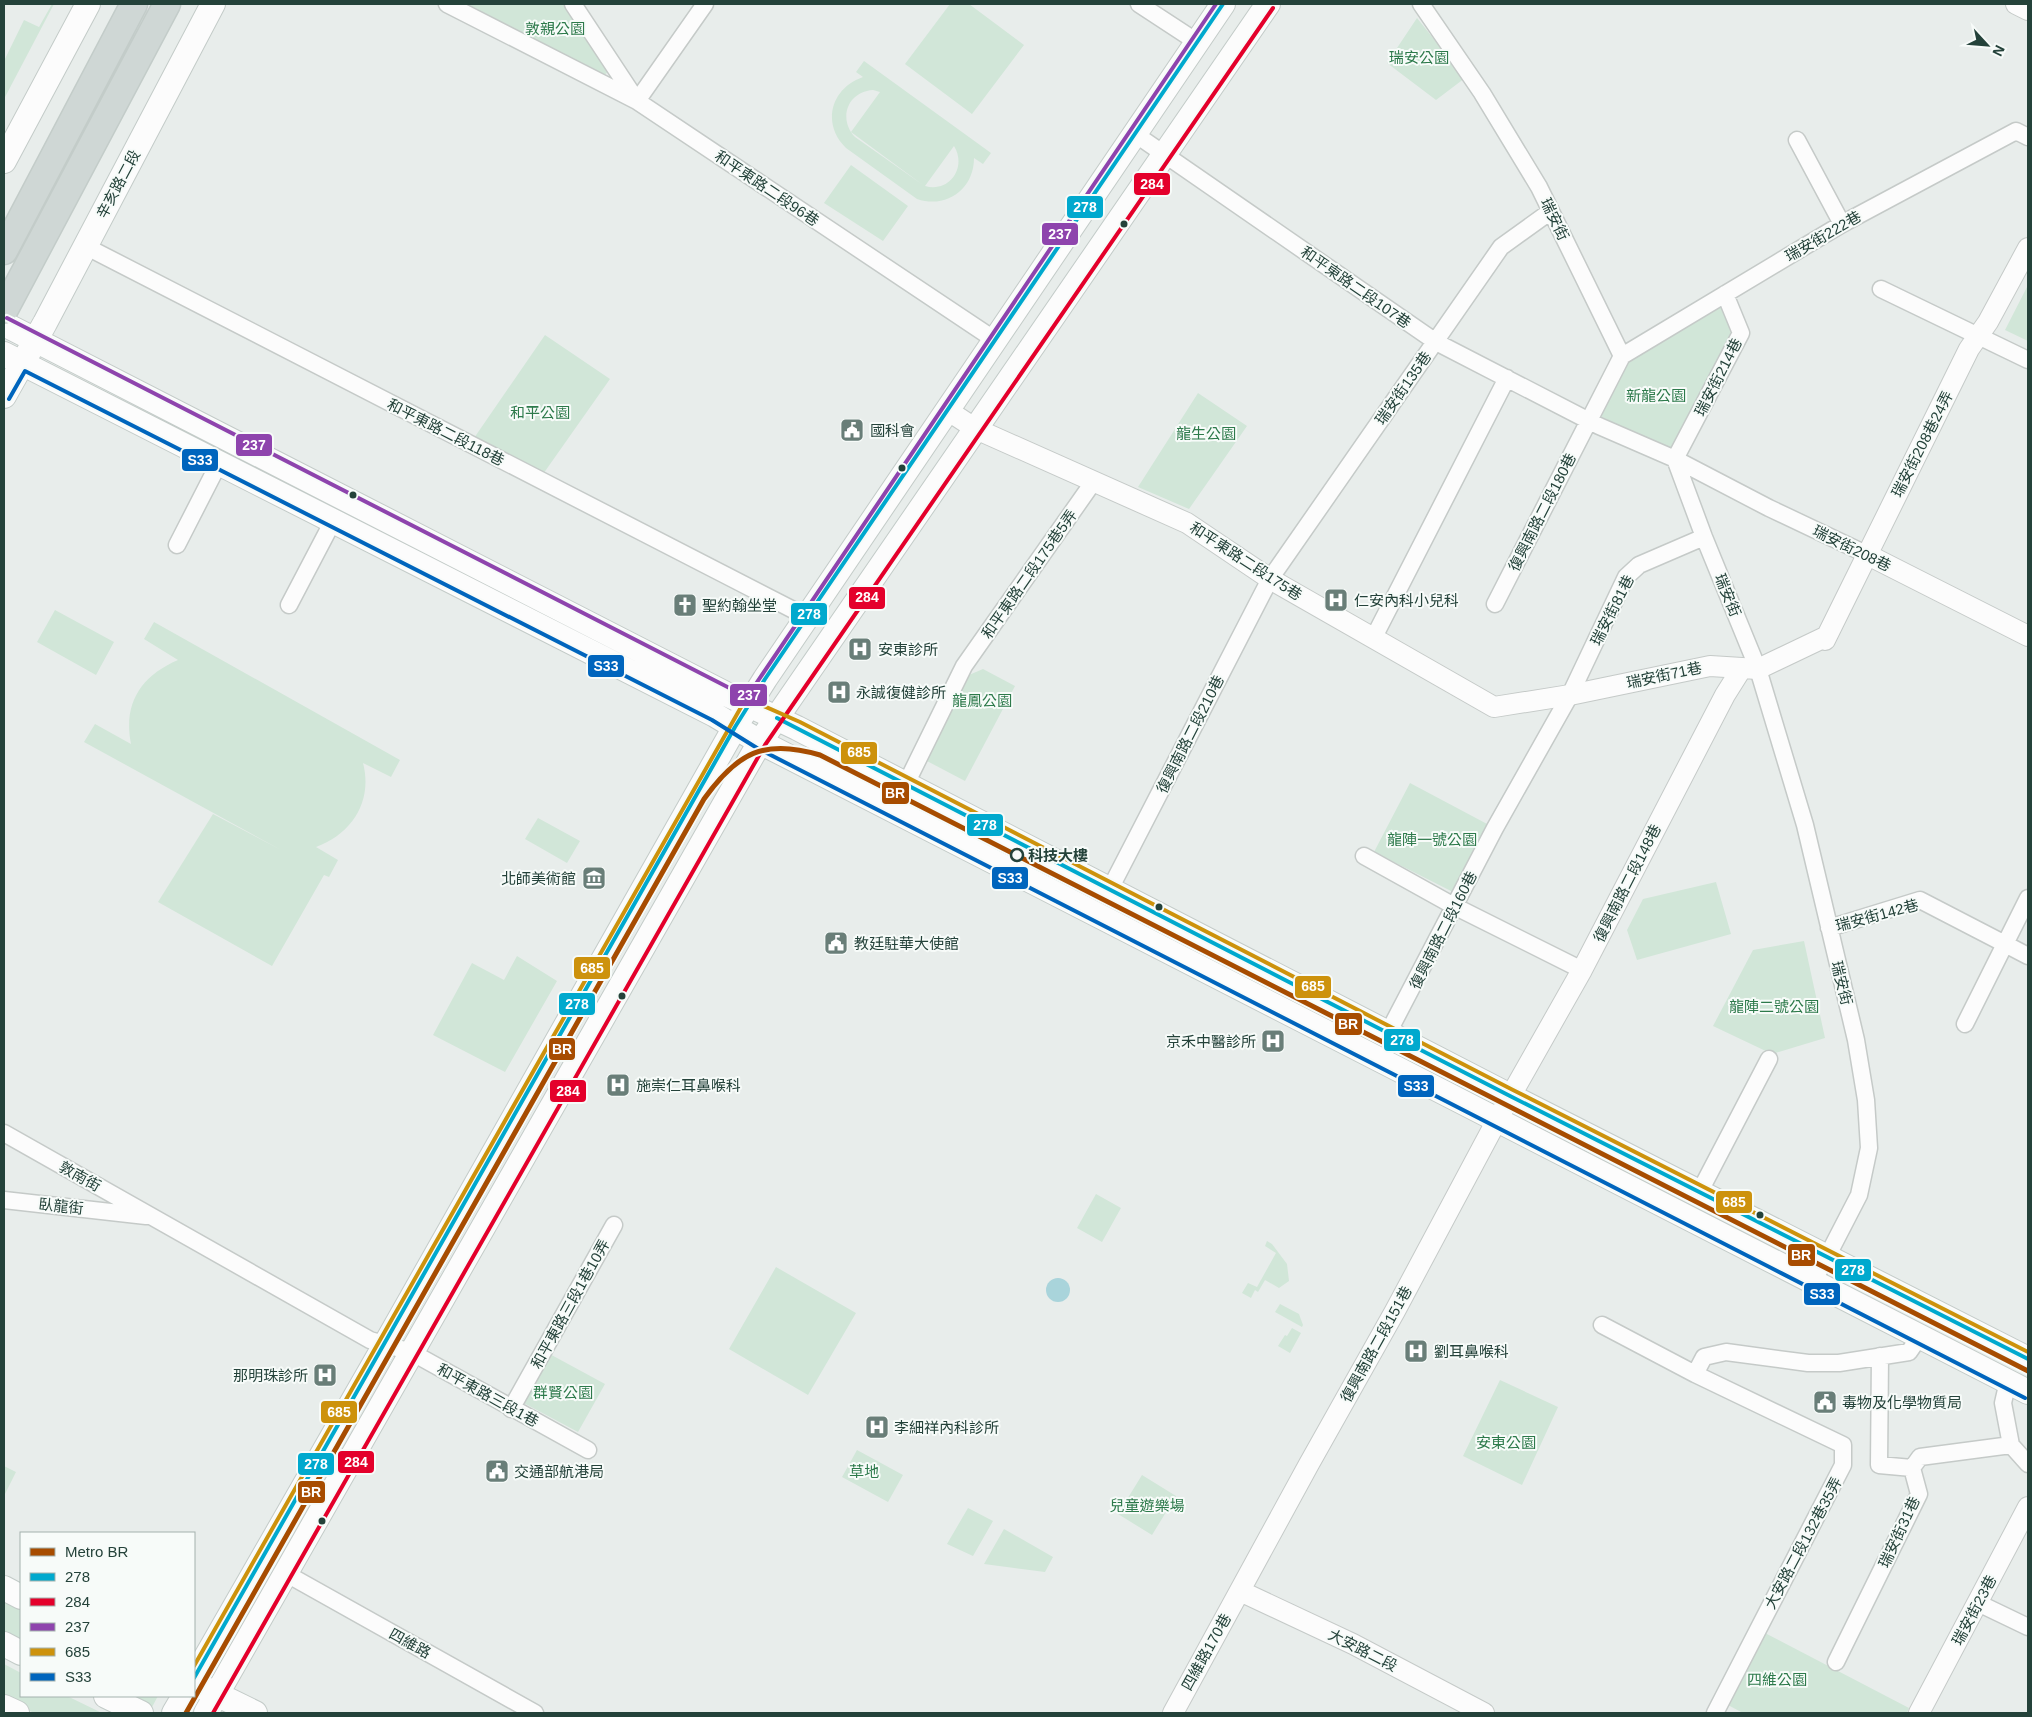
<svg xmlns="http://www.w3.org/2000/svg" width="2032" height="1717" font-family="Helvetica,'Noto Sans TC',sans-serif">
<rect width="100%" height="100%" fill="#e8edeb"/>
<!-- green -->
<path fill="#d1e6d8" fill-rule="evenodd" d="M 52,4 L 54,4 L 4,99 L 4,61 L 24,20 L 39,27 Z
M 452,4 L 570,4 L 611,69 L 600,79 Z
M 950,4 L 969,4 L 1024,45 L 972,114 L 905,64 Z
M 1417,18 L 1465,78 L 1436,100 L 1387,63 Z
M 864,61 L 991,153 L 983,164 L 974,158 C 974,189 947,209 917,199 L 846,148 C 821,124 831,88 863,77 L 856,72 ZM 873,90 L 880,92 L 851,132 L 923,185 L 855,137 C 838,119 847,92 873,90 ZM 882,93 L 954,146 C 967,167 950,193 925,186 L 954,146 Z
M 851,165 L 908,206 L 883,241 L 824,203 Z
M 2027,287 L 2028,287 L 2028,341 L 2005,330 Z
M 1722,301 L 1735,332 L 1673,453 L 1598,415 L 1627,360 Z
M 545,335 L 610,379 L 541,477 L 472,441 Z
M 1198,393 L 1247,426 L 1189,509 L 1138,487 Z
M 55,610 L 114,642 L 96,675 L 37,642 Z
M 154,622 L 400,760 L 391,777 L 363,763 C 373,801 352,834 316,847 L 338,860 L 329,877 L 324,875 L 272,966 L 158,902 L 213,814 L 281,850 L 84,742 L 95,724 L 131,744 C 123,703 141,676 178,660 L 144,639 Z
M 983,669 L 1015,686 L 965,781 L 927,761 L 969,675 Z
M 1410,783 L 1489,825 L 1453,892 L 1374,852 Z
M 538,818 L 580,841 L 567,863 L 525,839 Z
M 1716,882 L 1731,934 L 1637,960 L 1627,930 L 1643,899 Z
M 1804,941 L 1825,1038 L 1772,1054 L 1713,1026 L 1753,950 Z
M 517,956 L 557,981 L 505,1072 L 433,1035 L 472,963 L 504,980 Z
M 1096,1194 L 1121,1208 L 1102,1242 L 1077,1228 Z
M 1267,1241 L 1272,1244 L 1287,1264 L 1289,1281 L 1279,1288 L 1265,1280 L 1258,1292 L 1255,1290 L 1251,1298 L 1242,1293 L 1248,1283 L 1257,1287 L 1276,1253 L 1265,1246 Z
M 776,1267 L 856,1313 L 808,1395 L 729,1349 Z
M 1280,1304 L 1299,1314 L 1303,1325 L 1302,1327 L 1275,1312 Z
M 1292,1328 L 1301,1333 L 1290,1353 L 1278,1346 L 1285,1335 L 1287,1336 Z
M 546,1352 L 605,1384 L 578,1432 L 520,1401 Z
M 1500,1380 L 1558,1407 L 1522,1485 L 1463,1456 Z
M 857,1450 L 903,1475 L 888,1502 L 842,1477 Z
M 4,1466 L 16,1472 L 4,1496 Z
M 1142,1475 L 1176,1496 L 1152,1535 L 1118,1514 Z
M 968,1508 L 993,1521 L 973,1556 L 947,1544 Z
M 1004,1529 L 1053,1557 L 1045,1572 L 984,1564 Z
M 4,1600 L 21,1609 L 21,1641 L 4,1633 Z
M 1763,1632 L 1909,1708 L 1907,1713 L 1743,1713 L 1726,1704 Z
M 4,1664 L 21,1673 L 21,1696 L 67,1696 L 102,1713 L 34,1713 L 4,1698 Z
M 130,1696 L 158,1696 L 152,1707 Z"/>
<!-- water -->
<path fill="#a9d4db" d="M1046 1290a12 12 0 1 1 24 0a12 12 0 1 1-24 0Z"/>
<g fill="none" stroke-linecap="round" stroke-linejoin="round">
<!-- minor casing -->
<g stroke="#c5cac8" stroke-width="19">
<path id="minor" d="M 447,4 L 637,101 L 705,4
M 573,4 L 637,101 L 995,340
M 1139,4 L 1197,42
M 1421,4 L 1482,93 L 1539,187 L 1622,356 L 1495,604
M 1135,134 L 1436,342 L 1599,426 L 1675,459 L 1769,508 L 1866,554
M 1797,140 L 1842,224
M 85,246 L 807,617
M 1881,289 L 2028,360
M 1622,356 L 1842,224 L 2016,131 L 2028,137
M 1675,459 L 1704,537 L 1758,669 L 1805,825 L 1856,1040 L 1866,1100 L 1869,1148 L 1859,1195 L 1827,1257 L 1813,1281
M 1675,459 L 1741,333 L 1725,294
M 177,545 L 219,463
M 289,605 L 333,521
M 1373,639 L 1507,378
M 906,784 L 964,666 L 1094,481
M 1364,856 L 1454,906 L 1582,970
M 1110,889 L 1270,579 L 1501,247 L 1551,211
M 1829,928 L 1920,900 L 2005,944 L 2028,898
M 1965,1024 L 2005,944 L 2028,956
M 1388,1033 L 1495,828 L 1570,695 L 1626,577 L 1639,565 L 1704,537
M 4,1133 L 370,1340 L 411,1352 L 588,1450
M 1699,1193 L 1769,1059
M 4,1200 L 146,1216
M 1602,1325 L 1695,1374 L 1843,1445 L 1843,1465 L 1715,1713
M 1880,1356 L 1879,1465 L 1912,1468
M 1695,1374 L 1704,1357 L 1726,1352 L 1808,1363 L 1839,1363 L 1909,1352 L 1920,1336
M 2008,1381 L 2003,1403 L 2011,1445 L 2028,1464
M 511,1409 L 614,1225
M 285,1573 L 535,1713
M 1978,1603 L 2028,1627
M 1836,1662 L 1919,1494 L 1912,1468 L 1920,1457 L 2011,1445"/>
</g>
<!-- tertiary casing -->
<g stroke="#c5cac8" stroke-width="22">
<path id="tertiary" d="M 2016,4 L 2028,10
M 947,410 L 976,429 L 1187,523 L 1270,579 L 1494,707 L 1570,695 L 1710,666 L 1758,669 L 1823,638 L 1825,640 L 1969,349 L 1988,322 L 2028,248
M 1866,554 L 2028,636
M 1240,1591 L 1353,1644 L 1484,1713
M 1173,1713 L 1309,1464 L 1395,1311 L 1497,1120 L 1582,970 L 1725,695 L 1742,668
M 1919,1713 L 2028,1507"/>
</g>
<!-- secondary casing -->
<g stroke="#c3cbc8" stroke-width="26">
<path id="secondary" d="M 4,161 L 88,4
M 4,324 L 726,694 L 797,728 L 1510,1096 L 2028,1359
M 4,354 L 715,715 L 760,742 L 2028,1392
M 4,396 L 45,323 L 213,4
M 4,1588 L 21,1597
M 4,1644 L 21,1653
M 194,1678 L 385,1345 L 735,727 L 765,679 L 1223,4
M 202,1687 L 255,1713
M 106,1696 L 141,1713
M 4,1707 L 17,1713
M 174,1713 L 184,1696
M 206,1713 L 760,742 L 1268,4"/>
</g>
<!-- primary casing -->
<g stroke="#c3ccc9" stroke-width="29">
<path id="primary" d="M 4,251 L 134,4
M 4,311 L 167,4"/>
</g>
<!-- minor -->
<use href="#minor" stroke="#fcfcfc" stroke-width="16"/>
<!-- tertiary -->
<use href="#tertiary" stroke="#fcfcfc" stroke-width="20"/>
<!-- secondary -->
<use href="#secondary" stroke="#fcfcfc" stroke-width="24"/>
<!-- primary -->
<use href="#primary" stroke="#cfd7d5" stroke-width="26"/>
<!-- bus-1 casing -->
<g stroke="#f7fbf9" stroke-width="8">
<path id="bus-1" d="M 777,718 L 1510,1096 L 2028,1359
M 194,1678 L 735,727 L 765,679 L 1223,4"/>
</g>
<!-- bus-2 casing -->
<g stroke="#f7fbf9" stroke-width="8">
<path id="bus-2" d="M 213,1713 L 765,745 L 1273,8"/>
</g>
<!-- bus-3 casing -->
<g stroke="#f7fbf9" stroke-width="8">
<path id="bus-3" d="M 7,318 L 747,697 L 1216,4"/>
</g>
<!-- bus-4 casing -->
<g stroke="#f7fbf9" stroke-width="8">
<path id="bus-4" d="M 194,1666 L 744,702 L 748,699 L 800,722 L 1513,1090 L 2028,1352"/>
</g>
<!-- bus-5 casing -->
<g stroke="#f7fbf9" stroke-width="8">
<path id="bus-5" d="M 9,399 L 25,371 L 712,720 L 757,748 L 2025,1398"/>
</g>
<!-- bus-1 -->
<use href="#bus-1" stroke="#00a9ce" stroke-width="4"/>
<!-- bus-2 -->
<use href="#bus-2" stroke="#e4002b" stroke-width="4"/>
<!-- bus-3 -->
<use href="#bus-3" stroke="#8e44ad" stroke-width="4"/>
<!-- bus-4 -->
<use href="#bus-4" stroke="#cd920c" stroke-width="4"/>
<!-- bus-5 -->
<use href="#bus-5" stroke="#0065bd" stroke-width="4"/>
<!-- metro-1 casing -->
<g stroke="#f7fbf9" stroke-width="9">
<path id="metro-1" d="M 186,1713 L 704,799 C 737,753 764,738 820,755 L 2028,1371"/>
</g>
<!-- metro-1 -->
<use href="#metro-1" stroke="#a74c00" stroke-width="5"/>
</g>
<!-- icons -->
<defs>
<g id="civic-square" transform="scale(1.25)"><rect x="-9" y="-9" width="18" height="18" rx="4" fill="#697e78" stroke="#f7fbf9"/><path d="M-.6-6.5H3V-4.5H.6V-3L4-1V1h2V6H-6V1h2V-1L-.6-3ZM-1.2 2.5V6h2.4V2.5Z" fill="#fff"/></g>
<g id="hospital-square" transform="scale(1.25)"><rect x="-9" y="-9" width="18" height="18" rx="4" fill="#697e78" stroke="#f7fbf9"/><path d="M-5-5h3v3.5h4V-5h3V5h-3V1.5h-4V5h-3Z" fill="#fff"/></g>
<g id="church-square" transform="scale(1.25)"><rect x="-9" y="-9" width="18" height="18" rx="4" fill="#697e78" stroke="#f7fbf9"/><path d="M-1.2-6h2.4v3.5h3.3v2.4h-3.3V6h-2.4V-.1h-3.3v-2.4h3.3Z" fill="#fff"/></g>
<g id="museum-square" transform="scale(1.25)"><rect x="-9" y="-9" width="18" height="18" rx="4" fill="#697e78" stroke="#f7fbf9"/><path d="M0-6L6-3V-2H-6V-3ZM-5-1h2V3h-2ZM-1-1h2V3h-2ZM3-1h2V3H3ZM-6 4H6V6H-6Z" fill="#fff"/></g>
</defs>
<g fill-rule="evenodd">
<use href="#civic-square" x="852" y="430"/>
<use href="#hospital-square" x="1336" y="600"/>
<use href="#church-square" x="685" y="605"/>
<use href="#hospital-square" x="860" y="649"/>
<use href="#hospital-square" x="839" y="692"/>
<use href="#museum-square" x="594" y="878"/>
<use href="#civic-square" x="836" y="943"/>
<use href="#hospital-square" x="1273" y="1041"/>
<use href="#hospital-square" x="618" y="1085"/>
<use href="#hospital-square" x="1416" y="1351"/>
<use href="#hospital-square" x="325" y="1375"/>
<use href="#civic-square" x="1825" y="1402"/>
<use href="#hospital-square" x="877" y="1427"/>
<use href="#civic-square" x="497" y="1471"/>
</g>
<!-- markers -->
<g fill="#24423a" stroke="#f7fbf9" stroke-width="2">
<circle cx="1124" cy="224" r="4.5"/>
<circle cx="902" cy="468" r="4.5"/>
<circle cx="353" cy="495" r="4.5"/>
<circle cx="1159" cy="907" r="4.5"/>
<circle cx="622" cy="996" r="4.5"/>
<circle cx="1760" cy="1215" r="4.5"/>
<circle cx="322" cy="1521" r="4.5"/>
</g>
<circle fill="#f7fbf9" stroke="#24423a" stroke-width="2.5" cx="1017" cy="855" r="6"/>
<g text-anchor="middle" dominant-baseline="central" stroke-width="4" stroke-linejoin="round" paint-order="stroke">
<!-- park labels -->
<g font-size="15" fill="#2d7a4b" stroke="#f7fbf9">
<text x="555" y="28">敦親公園</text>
<text x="1419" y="57">瑞安公園</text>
<text x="1656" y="395">新龍公園</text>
<text x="540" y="412">和平公園</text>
<text x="1206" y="433">龍生公園</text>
<text x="982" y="700">龍鳳公園</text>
<text x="1432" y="839">龍陣一號公園</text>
<text x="1774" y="1006">龍陣二號公園</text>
<text x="563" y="1392">群賢公園</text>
<text x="1506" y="1442">安東公園</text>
<text x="864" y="1471">草地</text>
<text x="1147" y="1505">兒童遊樂場</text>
<text x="1777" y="1679">四維公園</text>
</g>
<!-- street labels -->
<g font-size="15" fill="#24423a" stroke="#f7fbf9">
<text transform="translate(118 184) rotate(-62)">辛亥路二段</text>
<text transform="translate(767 188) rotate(34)">和平東路二段96巷</text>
<text transform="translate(1555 219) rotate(64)">瑞安街</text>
<text transform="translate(1823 236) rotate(-30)">瑞安街222巷</text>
<text transform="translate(1356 287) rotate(35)">和平東路二段107巷</text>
<text transform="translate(1718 377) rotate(-63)">瑞安街214巷</text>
<text transform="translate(1403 388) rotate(-55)">瑞安街135巷</text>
<text transform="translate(446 432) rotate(27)">和平東路二段118巷</text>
<text transform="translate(1922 444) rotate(-63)">瑞安街208巷24弄</text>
<text transform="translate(1542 512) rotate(-63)">復興南路二段180巷</text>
<text transform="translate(1852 548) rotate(26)">瑞安街208巷</text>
<text transform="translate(1246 561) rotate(33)">和平東路二段175巷</text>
<text transform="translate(1029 574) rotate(-55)">和平東路二段175巷5弄</text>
<text transform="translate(1728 595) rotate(68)">瑞安街</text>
<text transform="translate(1612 610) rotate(-63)">瑞安街81巷</text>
<text transform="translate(1664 675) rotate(-12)">瑞安街71巷</text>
<text transform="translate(1190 734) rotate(-63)">復興南路二段210巷</text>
<text transform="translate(1627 883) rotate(-63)">復興南路二段148巷</text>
<text transform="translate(1877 915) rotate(-15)">瑞安街142巷</text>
<text transform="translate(1443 930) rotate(-63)">復興南路二段160巷</text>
<text transform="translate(1842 983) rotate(76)">瑞安街</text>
<text transform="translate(80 1176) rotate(29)">敦南街</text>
<text transform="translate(61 1206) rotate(6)">臥龍街</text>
<text transform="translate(570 1304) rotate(-61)">和平東路三段1巷10弄</text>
<text transform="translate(1376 1344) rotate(-61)">復興南路二段151巷</text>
<text transform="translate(488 1395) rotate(29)">和平東路三段1巷</text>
<text transform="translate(1899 1532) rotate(-65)">瑞安街31巷</text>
<text transform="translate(1803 1543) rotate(-62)">大安路二段132巷35弄</text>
<text transform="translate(1974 1610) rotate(-62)">瑞安街23巷</text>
<text transform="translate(410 1643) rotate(29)">四維路</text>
<text transform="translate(1363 1650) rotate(27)">大安路二段</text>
<text transform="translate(1206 1652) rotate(-61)">四維路170巷</text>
</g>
<!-- poi labels -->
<g font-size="15" fill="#24423a" stroke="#f7fbf9" text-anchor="start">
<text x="870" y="430">國科會</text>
<text x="1354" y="600">仁安內科小兒科</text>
<text x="702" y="605">聖約翰坐堂</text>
<text x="878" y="649">安東診所</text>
<text x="856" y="692">永誠復健診所</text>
<text x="576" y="878" text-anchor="end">北師美術館</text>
<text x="854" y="943">教廷駐華大使館</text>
<text x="1256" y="1041" text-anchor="end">京禾中醫診所</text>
<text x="636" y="1085">施崇仁耳鼻喉科</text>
<text x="1434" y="1351">劉耳鼻喉科</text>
<text x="308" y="1375" text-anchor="end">那明珠診所</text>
<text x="1842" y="1402">毒物及化學物質局</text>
<text x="894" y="1427">李細祥內科診所</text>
<text x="514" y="1471">交通部航港局</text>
</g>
<!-- stop labels -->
<g font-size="15" font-weight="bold" fill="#24423a" stroke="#f7fbf9" text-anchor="start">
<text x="1028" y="855">科技大樓</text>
</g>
</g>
<g stroke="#f7fbf9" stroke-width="2">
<rect x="1133" y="172" width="38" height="24" rx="5" fill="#e4002b"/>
<rect x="1066" y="195" width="38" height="24" rx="5" fill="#00a9ce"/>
<rect x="1041" y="222" width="38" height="24" rx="5" fill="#8e44ad"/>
<rect x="235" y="433" width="38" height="24" rx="5" fill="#8e44ad"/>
<rect x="181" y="448" width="38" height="24" rx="5" fill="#0065bd"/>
<rect x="848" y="586" width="38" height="24" rx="5" fill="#e4002b"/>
<rect x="790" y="602" width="38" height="24" rx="5" fill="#00a9ce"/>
<rect x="587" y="654" width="38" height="24" rx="5" fill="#0065bd"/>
<rect x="729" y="683" width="39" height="24" rx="5" fill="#8e44ad"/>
<rect x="840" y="741" width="38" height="24" rx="5" fill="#cd920c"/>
<rect x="881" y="781" width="29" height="24" rx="5" fill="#a74c00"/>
<rect x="966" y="813" width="38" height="24" rx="5" fill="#00a9ce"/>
<rect x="991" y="866" width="38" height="24" rx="5" fill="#0065bd"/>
<rect x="573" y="956" width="38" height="24" rx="5" fill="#cd920c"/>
<rect x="1294" y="975" width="38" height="24" rx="5" fill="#cd920c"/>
<rect x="558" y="992" width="38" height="24" rx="5" fill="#00a9ce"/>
<rect x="1334" y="1012" width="29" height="24" rx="5" fill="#a74c00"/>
<rect x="1383" y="1028" width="38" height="24" rx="5" fill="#00a9ce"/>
<rect x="548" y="1037" width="28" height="24" rx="5" fill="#a74c00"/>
<rect x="1397" y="1074" width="38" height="24" rx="5" fill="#0065bd"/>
<rect x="549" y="1079" width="38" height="24" rx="5" fill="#e4002b"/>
<rect x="1715" y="1190" width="38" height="24" rx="5" fill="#cd920c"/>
<rect x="1787" y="1243" width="29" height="24" rx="5" fill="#a74c00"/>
<rect x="1834" y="1258" width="38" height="24" rx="5" fill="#00a9ce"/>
<rect x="1803" y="1282" width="38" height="24" rx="5" fill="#0065bd"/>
<rect x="320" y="1400" width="38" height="24" rx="5" fill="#cd920c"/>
<rect x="337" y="1450" width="38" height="24" rx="5" fill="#e4002b"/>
<rect x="297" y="1452" width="38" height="24" rx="5" fill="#00a9ce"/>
<rect x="297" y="1480" width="29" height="24" rx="5" fill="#a74c00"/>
</g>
<g font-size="14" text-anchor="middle" font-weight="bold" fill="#fff">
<text x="1152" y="189">284</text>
<text x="1085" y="212">278</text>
<text x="1060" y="239">237</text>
<text x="254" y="450">237</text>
<text x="200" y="465">S33</text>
<text x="867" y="602">284</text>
<text x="809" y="619">278</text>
<text x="606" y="671">S33</text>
<text x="749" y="700">237</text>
<text x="859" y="757">685</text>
<text x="895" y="798">BR</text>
<text x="985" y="830">278</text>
<text x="1010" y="883">S33</text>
<text x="592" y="973">685</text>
<text x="1313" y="991">685</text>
<text x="577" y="1009">278</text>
<text x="1348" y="1029">BR</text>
<text x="1402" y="1045">278</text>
<text x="562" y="1054">BR</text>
<text x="1416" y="1091">S33</text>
<text x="568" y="1096">284</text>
<text x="1734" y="1207">685</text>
<text x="1801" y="1260">BR</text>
<text x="1853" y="1275">278</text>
<text x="1822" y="1299">S33</text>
<text x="339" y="1417">685</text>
<text x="356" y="1467">284</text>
<text x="316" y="1469">278</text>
<text x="311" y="1497">BR</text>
</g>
<!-- border -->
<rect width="2032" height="1717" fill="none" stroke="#24423a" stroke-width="10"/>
<!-- legend -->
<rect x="20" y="1532" width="175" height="165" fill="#f7fbf9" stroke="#a3b1ad"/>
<rect x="30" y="1548" width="25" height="8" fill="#a74c00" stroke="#a3b1ad"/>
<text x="65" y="1557" font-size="15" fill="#24423a">Metro BR</text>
<rect x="30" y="1573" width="25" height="8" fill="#00a9ce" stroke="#a3b1ad"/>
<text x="65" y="1582" font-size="15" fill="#24423a">278</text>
<rect x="30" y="1598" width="25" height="8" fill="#e4002b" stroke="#a3b1ad"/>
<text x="65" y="1607" font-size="15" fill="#24423a">284</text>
<rect x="30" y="1623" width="25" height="8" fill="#8e44ad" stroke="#a3b1ad"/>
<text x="65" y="1632" font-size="15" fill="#24423a">237</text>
<rect x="30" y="1648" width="25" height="8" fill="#cd920c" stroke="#a3b1ad"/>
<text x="65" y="1657" font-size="15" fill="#24423a">685</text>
<rect x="30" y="1673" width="25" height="8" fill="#0065bd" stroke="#a3b1ad"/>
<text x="65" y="1682" font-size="15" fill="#24423a">S33</text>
<!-- north arrow -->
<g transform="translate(1987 45) rotate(116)" stroke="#f7fbf9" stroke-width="4" paint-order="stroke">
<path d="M0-4L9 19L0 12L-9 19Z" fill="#24423a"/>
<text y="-8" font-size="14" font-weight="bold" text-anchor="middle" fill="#24423a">N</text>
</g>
</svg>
